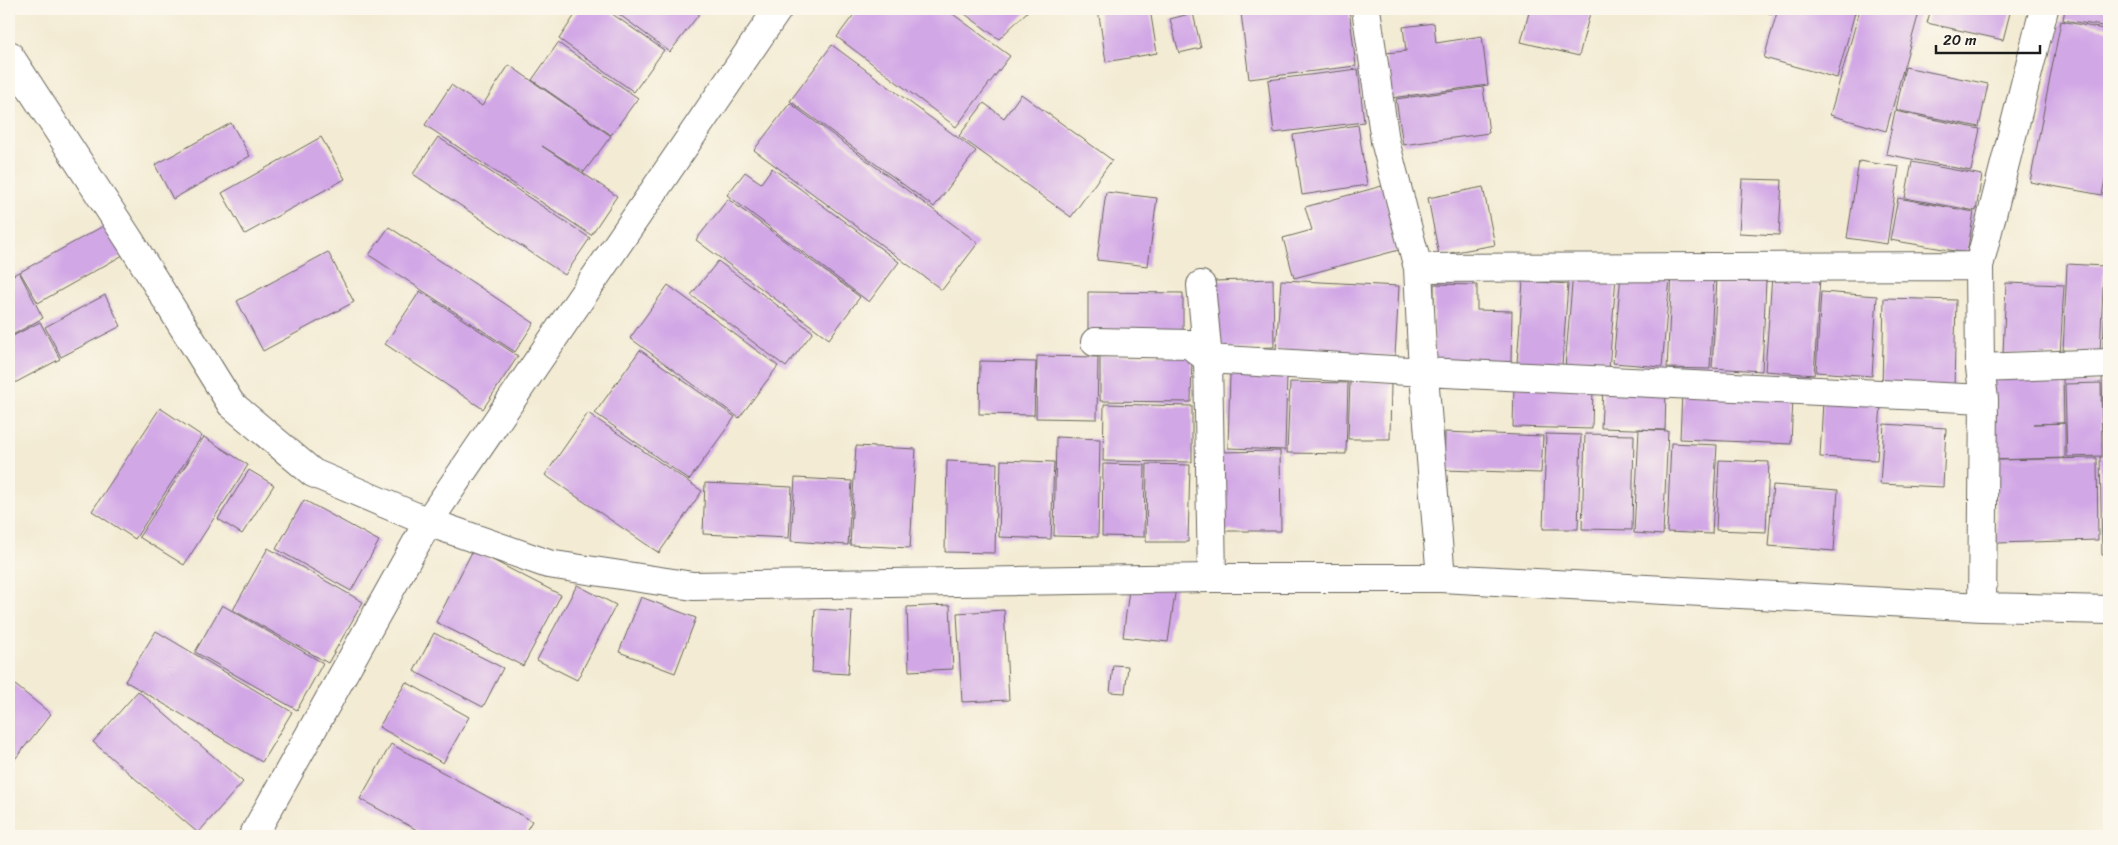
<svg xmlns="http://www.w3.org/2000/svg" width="2118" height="845" font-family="Sriracha,sans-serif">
<rect width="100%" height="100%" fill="#fbf7ec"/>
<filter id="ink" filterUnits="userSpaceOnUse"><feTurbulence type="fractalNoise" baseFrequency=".02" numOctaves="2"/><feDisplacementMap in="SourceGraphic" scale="10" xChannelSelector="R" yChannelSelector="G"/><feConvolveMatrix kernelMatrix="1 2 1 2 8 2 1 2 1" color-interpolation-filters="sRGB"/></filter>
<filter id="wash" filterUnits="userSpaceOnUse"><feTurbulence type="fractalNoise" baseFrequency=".0096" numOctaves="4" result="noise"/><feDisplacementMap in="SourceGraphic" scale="20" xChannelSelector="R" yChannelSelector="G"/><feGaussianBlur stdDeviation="1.12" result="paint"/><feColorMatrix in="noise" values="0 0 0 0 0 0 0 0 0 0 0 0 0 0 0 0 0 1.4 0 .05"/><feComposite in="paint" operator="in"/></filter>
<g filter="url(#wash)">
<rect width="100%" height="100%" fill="#f3ebd3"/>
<g id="blocks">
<!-- building -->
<path fill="#d2a7e6" d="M 579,9 L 605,9 L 664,50 L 634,92 L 559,39 Z
M 612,9 L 703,9 L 670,52 Z
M 858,9 L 946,9 L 1010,56 L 956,127 L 837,37 Z
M 958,9 L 1030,9 L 999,39 Z
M 1098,9 L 1150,9 L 1157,53 L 1106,62 Z
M 1273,9 L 1349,9 L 1356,66 L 1249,79 L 1241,13 Z
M 1530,9 L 1591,9 L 1579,56 L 1521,42 Z
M 1755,9 L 1773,9 L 1772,14 Z
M 1778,9 L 1856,9 L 1837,78 L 1764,58 Z
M 1860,9 L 1920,9 L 1886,131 L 1830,115 Z
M 1931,9 L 2011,9 L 2003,40 L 1927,23 Z
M 2065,9 L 2109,9 L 2109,27 L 2063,20 Z
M 1193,13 L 1201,48 L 1179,53 L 1170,19 Z
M 2061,21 L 2109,30 L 2109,159 L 2102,195 L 2030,182 Z
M 1434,23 L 1436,43 L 1482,36 L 1488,85 L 1391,98 L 1385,53 L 1406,51 L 1403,27 Z
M 558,43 L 638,98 L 611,135 L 532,80 Z
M 832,45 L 976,151 L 934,207 L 790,101 Z
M 509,65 L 611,136 L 584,172 L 542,146 L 617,196 L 591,235 L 425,125 L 451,85 L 482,106 Z
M 1905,67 L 1988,84 L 1979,127 L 1896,110 Z
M 1358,69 L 1364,122 L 1274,133 L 1268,80 Z
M 1483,87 L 1489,133 L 1403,145 L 1396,99 Z
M 1021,94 L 1112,160 L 1071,217 L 959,136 L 984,103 L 1004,118 Z
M 790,103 L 978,243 L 942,290 L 754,150 Z
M 1895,111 L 1980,129 L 1971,171 L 1886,154 Z
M 231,123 L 250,156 L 173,199 L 155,165 Z
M 1358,125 L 1367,185 L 1302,195 L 1293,135 Z
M 321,137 L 345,179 L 245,234 L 222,193 Z
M 438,137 L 590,238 L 565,275 L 413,174 Z
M 1859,161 L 1899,167 L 1887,244 L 1847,238 Z
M 1912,162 L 1982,175 L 1976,211 L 1905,198 Z
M 772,168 L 899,262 L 869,302 L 727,195 L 745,172 L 761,183 Z
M 1742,179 L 1782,180 L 1779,235 L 1739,233 Z
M 1382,186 L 1399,250 L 1294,278 L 1283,238 L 1312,230 L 1305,207 Z
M 1483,187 L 1495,245 L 1439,255 L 1428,198 Z
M 1106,192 L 1157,198 L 1148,266 L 1097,260 Z
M 1898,198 L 1974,212 L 1967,253 L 1890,240 Z
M 728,199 L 860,297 L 829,339 L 696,240 Z
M 105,225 L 123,255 L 38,303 L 20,272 Z
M 389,227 L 534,323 L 515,352 L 369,255 Z
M 328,252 L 354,302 L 263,351 L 237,301 Z
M 718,261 L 813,332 L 786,367 L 691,295 Z
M 2067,264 L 2104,266 L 2100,353 L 2063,352 Z
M 19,272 L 43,318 L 9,337 L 9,277 Z
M 1573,273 L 1616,276 L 1609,370 L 1565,367 Z
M 1672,273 L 1714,275 L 1710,369 L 1667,368 Z
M 1621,274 L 1670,278 L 1662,367 L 1613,363 Z
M 1772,276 L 1820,278 L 1814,375 L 1765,371 Z
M 1717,278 L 1766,280 L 1762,371 L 1712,368 Z
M 1273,279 L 1274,347 L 1217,349 L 1215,281 Z
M 2106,279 L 2109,279 L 2109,347 L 2103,347 Z
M 1281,280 L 1399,286 L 1395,356 L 1276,350 Z
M 1523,281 L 1568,284 L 1562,366 L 1517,363 Z
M 2006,283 L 2064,285 L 2060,356 L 2003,354 Z
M 1434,284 L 1477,285 L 1477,310 L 1512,311 L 1511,362 L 1434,361 Z
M 668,285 L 778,366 L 739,418 L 630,338 Z
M 420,291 L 518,356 L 483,409 L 385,344 Z
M 1088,292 L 1183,293 L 1183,336 L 1088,335 Z
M 1821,292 L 1877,296 L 1872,376 L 1816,372 Z
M 105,295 L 121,326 L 61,357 L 45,327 Z
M 1884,298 L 1956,300 L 1954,389 L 1882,387 Z
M 40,322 L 60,359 L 9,386 L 9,338 Z
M 640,350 L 735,417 L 689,480 L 595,413 Z
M 1100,355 L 1192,356 L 1191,402 L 1100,401 Z
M 1037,356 L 1098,357 L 1097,419 L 1036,418 Z
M 980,361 L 1036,362 L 1034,415 L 979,414 Z
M 1230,373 L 1287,375 L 1285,450 L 1228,448 Z
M 2102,375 L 2109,375 L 2109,455 L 2104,455 Z
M 2063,377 L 2064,423 L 2033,424 L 2065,423 L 2065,458 L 1993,460 L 1989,380 Z
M 1290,382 L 1348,383 L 1346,454 L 1287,453 Z
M 1350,382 L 1391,382 L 1390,439 L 1348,439 Z
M 2101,383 L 2102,456 L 2067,457 L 2065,384 Z
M 1514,386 L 1593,387 L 1592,429 L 1513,427 Z
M 1603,389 L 1666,391 L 1665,430 L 1601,428 Z
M 1682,392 L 1793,397 L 1791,444 L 1680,439 Z
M 1823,401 L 1881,404 L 1877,460 L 1820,457 Z
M 1104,404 L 1192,406 L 1192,462 L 1103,461 Z
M 160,408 L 202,436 L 135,539 L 92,511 Z
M 588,413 L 702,491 L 659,553 L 545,475 Z
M 1884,424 L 1946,428 L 1943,487 L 1880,484 Z
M 1639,429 L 1668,431 L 1663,535 L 1634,533 Z
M 1445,432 L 1543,436 L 1541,473 L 1444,470 Z
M 1546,434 L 1581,435 L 1578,529 L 1543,529 Z
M 1585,434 L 1634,435 L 1632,530 L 1582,529 Z
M 204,437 L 248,465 L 184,565 L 139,537 Z
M 1056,437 L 1100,439 L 1098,537 L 1054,536 Z
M 1671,443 L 1717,445 L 1712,534 L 1667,532 Z
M 856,446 L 916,449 L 910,548 L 850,545 Z
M 1280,451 L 1281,531 L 1218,531 L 1218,452 Z
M 2100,457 L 2109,457 L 2109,555 L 2102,555 Z
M 2097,458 L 2098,540 L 1997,543 L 1995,460 Z
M 1001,460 L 1054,462 L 1051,539 L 999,537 Z
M 1719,460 L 1769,462 L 1766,532 L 1716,530 Z
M 947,461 L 997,463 L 995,553 L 945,552 Z
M 1103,464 L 1145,465 L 1144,537 L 1102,536 Z
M 1147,464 L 1190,465 L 1188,542 L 1146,542 Z
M 249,470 L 274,485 L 242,534 L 218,519 Z
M 795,478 L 852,481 L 848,545 L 791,541 Z
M 705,483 L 792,487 L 789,538 L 703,534 Z
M 1773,485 L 1838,490 L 1834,551 L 1768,546 Z
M 304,500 L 379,541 L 351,591 L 276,549 Z
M 268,548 L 363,602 L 328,663 L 233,610 Z
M 473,550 L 561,595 L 523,666 L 436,622 Z
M 1130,582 L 1176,587 L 1168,642 L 1123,637 Z
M 577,585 L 616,605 L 577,680 L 537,660 Z
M 641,597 L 696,618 L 675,673 L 619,652 Z
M 222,605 L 323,663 L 297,710 L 195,652 Z
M 950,605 L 953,669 L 909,671 L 907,607 Z
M 815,609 L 852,611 L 848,674 L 812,672 Z
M 1004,610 L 1009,700 L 962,702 L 957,613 Z
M 156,631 L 292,712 L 262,762 L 125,681 Z
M 434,633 L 503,668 L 483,707 L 414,671 Z
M 1113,665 L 1128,666 L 1125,693 L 1110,692 Z
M 9,680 L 51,714 L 11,764 L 9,762 Z
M 406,682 L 469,717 L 443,763 L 379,727 Z
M 138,691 L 243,782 L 198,833 L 93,742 Z
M 391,744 L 532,821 L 523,836 L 428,836 L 360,799 Z"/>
</g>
</g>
<g filter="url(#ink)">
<use href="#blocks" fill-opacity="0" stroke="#67645c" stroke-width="1"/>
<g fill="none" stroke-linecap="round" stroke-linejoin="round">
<!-- minor casing -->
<g stroke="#67645c" stroke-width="30">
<path id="minor" d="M 1366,9 L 1385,141 L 1418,268 L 1422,352 L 1441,578
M 9,55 L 130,241 L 231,404 L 313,473 L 428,522 L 548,564 L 693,586 L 1212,578 L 1441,578 L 1982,607 L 2109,610
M 1418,268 L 1979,266
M 1201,285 L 1208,359 L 1212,578
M 1095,342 L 1189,344 L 1208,359 L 1425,372 L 1984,399
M 1980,368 L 2109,363
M 1982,607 L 1984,399 L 1980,368 L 1979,266 L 2044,9
M 253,836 L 428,522 L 778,9"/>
</g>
<!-- minor -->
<use href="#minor" stroke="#fff" stroke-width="28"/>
</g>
</g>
<!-- margin -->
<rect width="2118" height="845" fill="none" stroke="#fbf7ec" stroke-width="30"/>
<!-- scale -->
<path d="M1936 45v8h104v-8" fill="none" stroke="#1c1c1c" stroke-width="2.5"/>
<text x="1943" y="45" font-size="15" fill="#1c1c1c" stroke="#fbf7ec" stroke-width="4" paint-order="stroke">20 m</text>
</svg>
